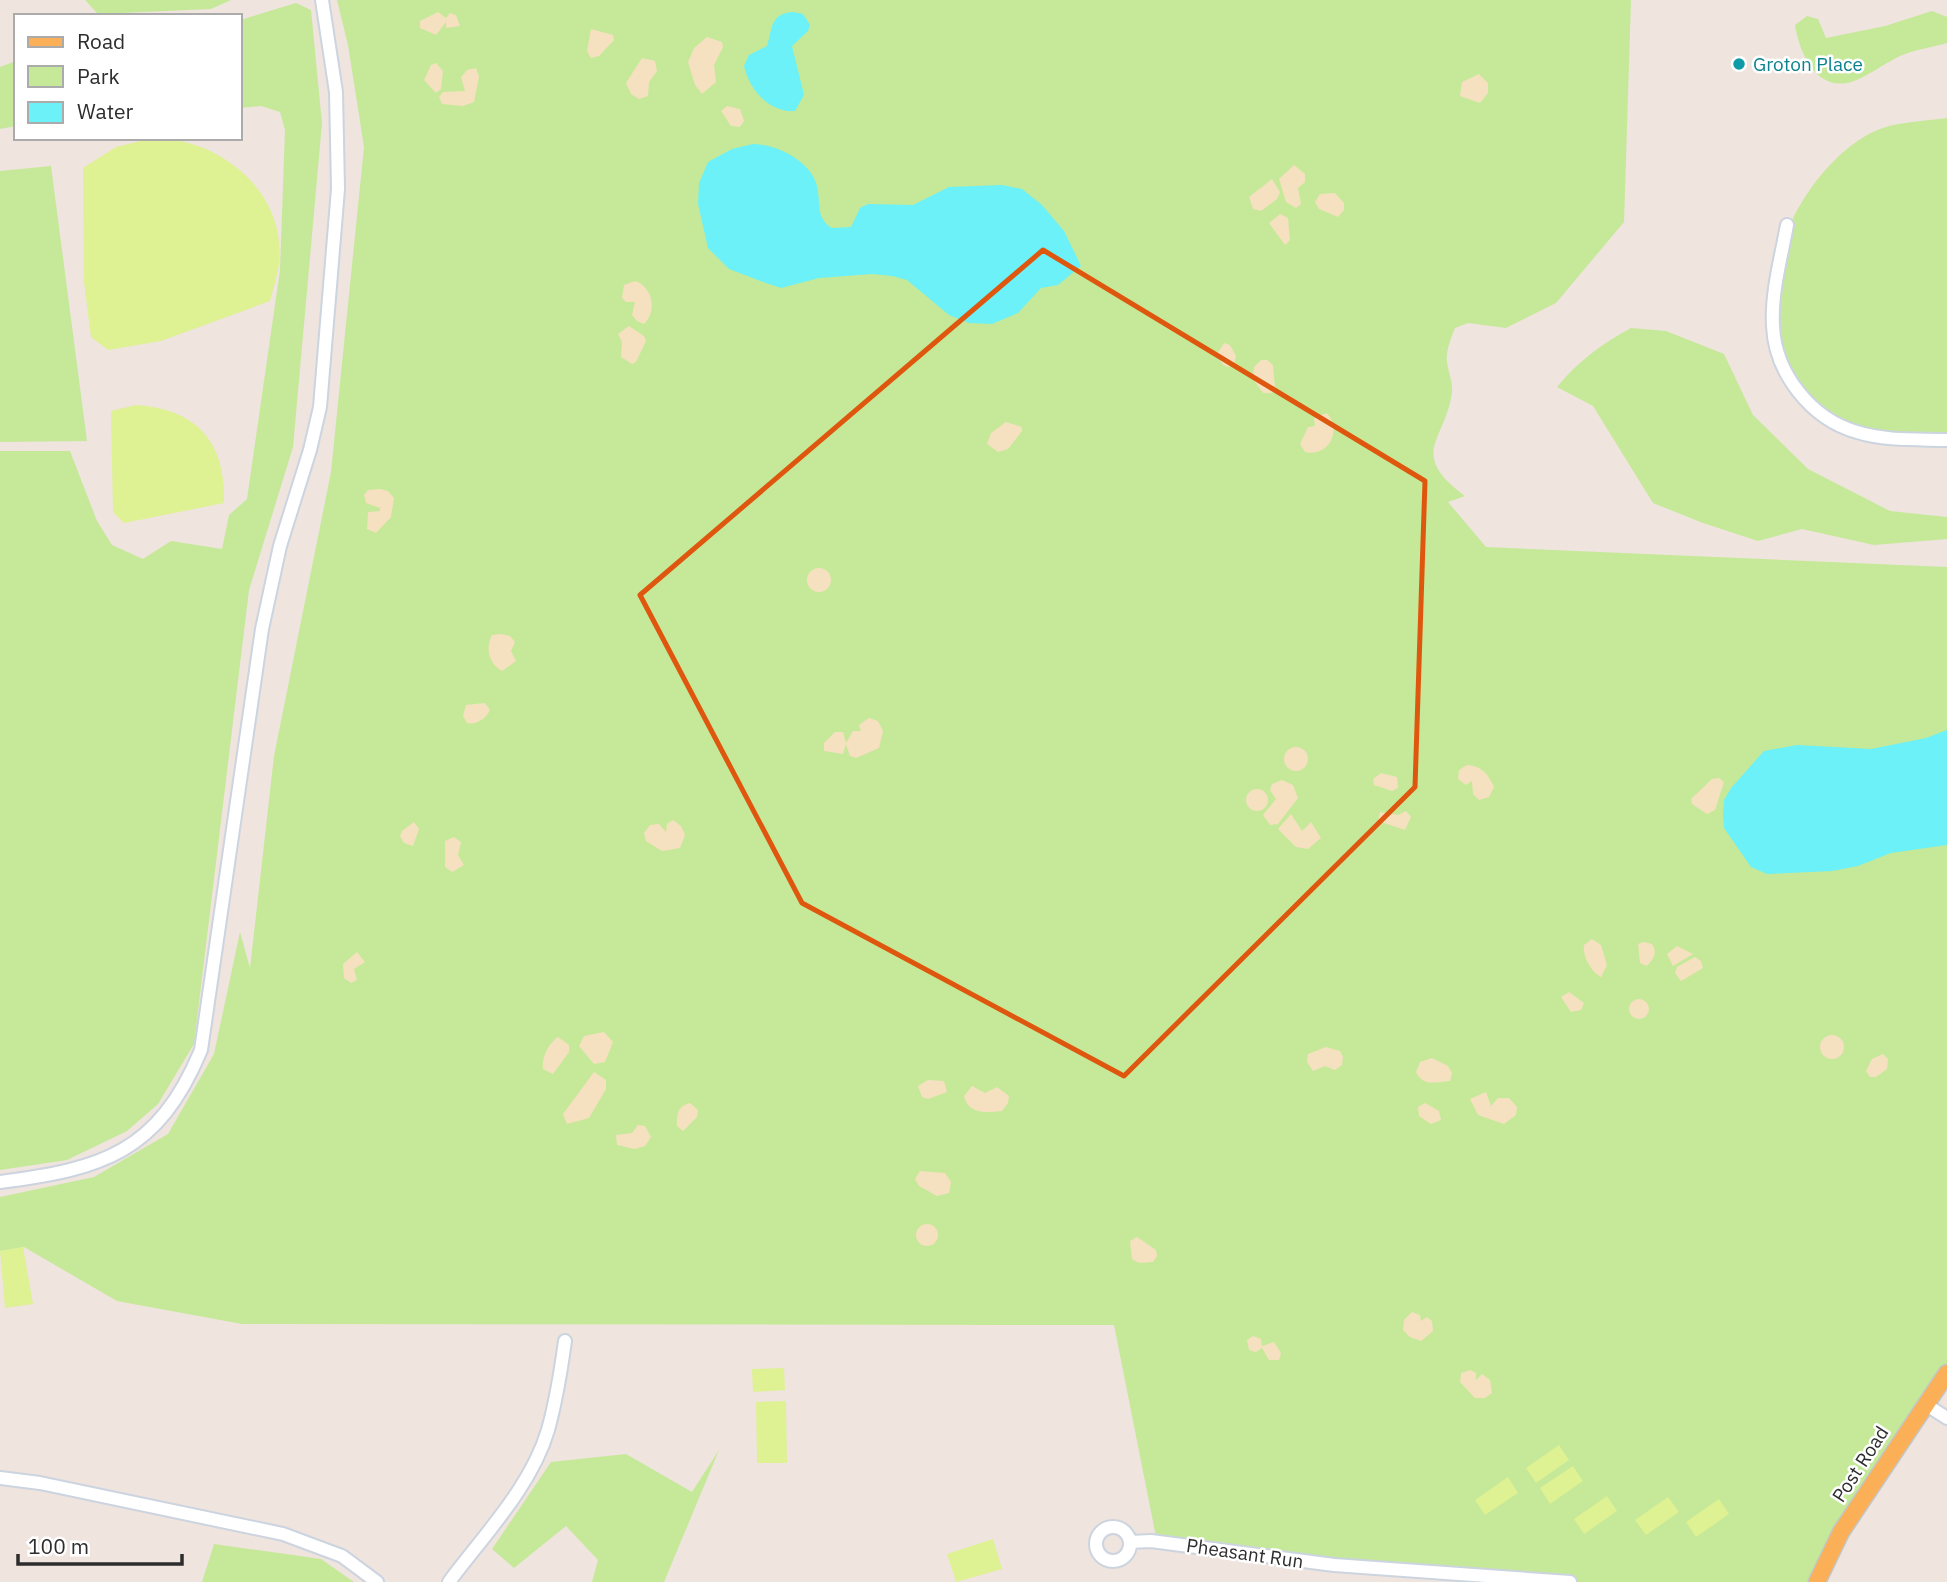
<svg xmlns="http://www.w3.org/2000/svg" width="1947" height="1582" font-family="'IBM Plex Sans',sans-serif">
<rect width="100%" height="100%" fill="#efe4de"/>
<!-- green -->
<path fill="#c5e998" d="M 85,0 L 231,0 L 211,9 L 98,14 Z
M 337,0 L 1631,0 L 1624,222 L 1556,303 L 1506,328 L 1468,323 L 1455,328 C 1452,336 1448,345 1447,354 C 1445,366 1453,379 1452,391 C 1447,440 1406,452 1465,496 L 1448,502 L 1486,547 L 1947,567 L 1947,1373 L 1817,1582 L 1570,1582 L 1157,1542 L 1114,1325 L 242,1324 L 117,1301 L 24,1247 L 0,1251 L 0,1197 L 94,1177 L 168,1134 L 214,1054 L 240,932 L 250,968 L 274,756 L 331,472 L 364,147 L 348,45 Z
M 296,3 L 311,10 L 322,123 L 293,447 L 249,590 L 194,1044 L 158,1104 L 127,1131 L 67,1160 L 0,1170 L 0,451 L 70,451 L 97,521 L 112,545 L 143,559 L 171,541 L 222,549 L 229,515 L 247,499 L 280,270 L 285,130 L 280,112 L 261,106 L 240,108 L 240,20 Z
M 1932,11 L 1947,17 L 1947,43 C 1933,47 1918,49 1905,54 C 1888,60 1864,80 1847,83 C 1814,89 1799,50 1795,25 L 1807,16 L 1818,19 L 1826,38 L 1885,26 Z
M 16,61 L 16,126 L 0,129 L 0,67 Z
M 1947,118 L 1947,436 C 1909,435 1867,438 1833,416 C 1775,380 1773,322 1784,261 C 1786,248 1786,231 1792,220 C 1809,186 1836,152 1869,134 C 1893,121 1921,122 1947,118 Z
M 51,166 L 87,441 L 0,442 L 0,171 Z
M 1631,328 L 1666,331 L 1724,354 L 1753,415 L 1808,469 L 1890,511 L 1947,517 L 1947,539 L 1874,545 L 1802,529 L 1758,541 L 1703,523 L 1653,503 L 1593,406 L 1557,387 C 1578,361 1602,344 1631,328 Z
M 719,1450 L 664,1582 L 592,1582 L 598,1560 L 566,1526 L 514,1568 L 492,1549 L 551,1462 L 626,1454 L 692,1492 Z
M 214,1544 L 321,1559 L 354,1582 L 202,1582 Z"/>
<!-- sand -->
<path fill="#f5e1c0" d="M 438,12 L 446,18 L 450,13 L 456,15 L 460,26 L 446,28 L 446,22 L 436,35 L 420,28 L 420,21 Z
M 591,29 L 613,35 L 614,40 L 599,56 L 591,58 L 587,51 Z
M 707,37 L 722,42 L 723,47 L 714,65 L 716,82 L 702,94 L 695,85 L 688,62 L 694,48 Z
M 642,58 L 655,61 L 657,71 L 649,82 L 648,96 L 639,99 L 631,94 L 626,83 Z
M 436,63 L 443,71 L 441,89 L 436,93 L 424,80 L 431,65 Z
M 476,68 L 479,77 L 474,102 L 463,106 L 442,104 L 439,97 L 443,92 L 465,91 L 461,77 L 467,70 Z
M 1479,74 L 1488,83 L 1488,93 L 1480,103 L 1460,96 L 1462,82 Z
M 727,106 L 740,109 L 744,121 L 740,127 L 731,126 L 721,111 Z
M 1294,165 L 1305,174 L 1305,182 L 1298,188 L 1301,204 L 1296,208 L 1286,202 L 1279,179 Z
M 1272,179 L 1280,192 L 1277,199 L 1261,211 L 1253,209 L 1249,197 Z
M 1335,193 L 1344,203 L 1344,210 L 1338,217 L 1319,209 L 1315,202 L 1320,194 Z
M 1280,214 L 1288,218 L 1290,240 L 1285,245 L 1269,223 Z
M 635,281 C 652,286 658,311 644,324 L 637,321 L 632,315 L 635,302 L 626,302 L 622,298 L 624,285 Z
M 629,326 L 644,336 L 646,341 L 636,362 L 632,364 L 621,357 L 622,342 L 618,334 Z
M 1224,343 L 1230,345 L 1236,356 L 1234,364 L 1228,367 L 1223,365 L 1217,354 Z
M 1261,360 L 1267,360 L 1273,365 L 1275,388 L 1272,393 L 1263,393 L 1253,379 L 1254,367 Z
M 1327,413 C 1342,431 1329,457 1305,452 L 1300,444 L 1308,427 L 1315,426 L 1314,418 Z
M 1006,422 L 1022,427 L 1022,431 L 1008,449 L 998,452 L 987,444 L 991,433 Z
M 380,489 L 388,491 L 394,498 L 391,517 L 376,533 L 367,529 L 368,512 L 380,511 L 380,508 L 366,503 L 364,495 L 368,490 Z
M807 580a12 12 0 1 1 24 0a12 12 0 1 1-24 0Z
M 501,634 L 510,636 L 515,642 L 511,651 L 516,661 L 502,671 C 489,664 485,648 492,635 Z
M 485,703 L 490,710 C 486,719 476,725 467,723 L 463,716 L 466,705 Z
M 869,718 L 878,721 L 883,731 L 879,748 L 856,758 L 850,756 L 846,744 L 843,754 L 824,751 L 824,743 L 835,732 L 843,732 L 846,743 L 853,731 L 861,731 L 859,725 Z
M1284 759a12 12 0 1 1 24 0a12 12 0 1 1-24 0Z
M 1467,765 C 1482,766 1488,774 1494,787 L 1489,797 L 1479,800 L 1473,794 L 1472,781 L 1466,785 L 1458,779 L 1459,770 Z
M 1381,773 L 1397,777 L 1398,788 L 1392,791 L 1374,785 L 1373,779 Z
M 1719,778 L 1724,782 L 1715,810 L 1707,814 L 1692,804 L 1691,799 L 1712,779 Z
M 1282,780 L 1293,785 L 1298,798 L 1278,824 L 1270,825 L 1263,815 L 1276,799 L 1270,790 L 1272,784 Z
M1246 800a11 11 0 1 1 22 0a11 11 0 1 1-22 0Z
M 1406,811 L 1411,817 L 1405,830 L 1378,821 L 1380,812 L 1398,815 Z
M 1291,814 L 1302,831 L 1311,822 L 1321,838 L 1308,849 L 1296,847 L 1278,829 Z
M 673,820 L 681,826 L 685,835 L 680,848 L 662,851 L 646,841 L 644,833 L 650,825 L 659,824 L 666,832 L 667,824 Z
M 414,822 L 419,829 L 413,846 L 404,843 L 400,836 L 402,831 Z
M 454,837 L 461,842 L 458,855 L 464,865 L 452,872 L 445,867 L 445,841 Z
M 1592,939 L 1601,945 L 1607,965 L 1601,977 C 1591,972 1582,955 1584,945 Z
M 1644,942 L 1652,944 C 1658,952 1653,960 1647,966 L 1640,963 L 1638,944 Z
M 1677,946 L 1693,954 L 1673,966 L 1667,954 Z
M 357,952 L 365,962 L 354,969 L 357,980 L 351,983 L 344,978 L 343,964 Z
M 1695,957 L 1701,961 L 1703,968 L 1681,981 L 1675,973 L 1677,967 Z
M 1569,992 L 1584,1003 L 1581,1010 L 1571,1012 L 1561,997 Z
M1629 1009a10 10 0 1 1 20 0a10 10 0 1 1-20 0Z
M 604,1032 L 613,1042 L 605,1062 L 594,1064 L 579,1046 L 584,1036 Z
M1820 1047a12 12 0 1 1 24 0a12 12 0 1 1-24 0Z
M 558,1037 L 569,1045 L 569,1052 L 553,1074 L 543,1069 C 541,1058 549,1043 558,1037 Z
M 1326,1047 L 1340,1051 L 1343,1057 L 1342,1065 L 1335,1070 L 1325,1066 L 1313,1071 L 1307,1062 L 1308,1054 Z
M 1883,1054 L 1888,1059 L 1887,1069 L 1876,1077 L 1870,1077 L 1866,1071 L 1872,1059 Z
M 1432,1058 L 1448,1066 L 1452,1073 L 1450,1081 C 1436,1082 1423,1087 1416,1072 L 1420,1062 Z
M 594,1072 L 606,1080 L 606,1089 L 589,1118 L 567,1124 L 563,1114 Z
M 928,1080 L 944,1081 L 947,1092 L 928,1099 L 922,1097 L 918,1086 Z
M 972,1086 L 985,1093 L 997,1087 L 1009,1096 L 1008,1103 L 1002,1111 C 986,1113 968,1114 964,1096 Z
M 1486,1092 L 1491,1106 L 1498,1098 L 1509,1098 L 1517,1107 L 1516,1115 L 1504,1124 L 1478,1115 L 1470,1099 Z
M 690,1103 L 698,1110 L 697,1117 L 683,1131 L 677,1126 C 677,1115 677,1106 690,1103 Z
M 1425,1103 L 1439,1111 L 1441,1120 L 1431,1124 L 1419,1116 L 1418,1107 Z
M 638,1125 L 645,1126 L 651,1137 L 645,1146 L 635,1149 L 617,1145 L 616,1135 L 632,1133 Z
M 920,1171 L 945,1173 L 951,1182 L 949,1193 L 937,1196 L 919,1186 L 915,1179 Z
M916 1235a11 11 0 1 1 22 0a11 11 0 1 1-22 0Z
M 1137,1237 L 1156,1250 L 1157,1256 L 1153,1262 L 1139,1263 L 1132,1259 L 1130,1241 Z
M 1412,1312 L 1420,1315 L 1421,1321 L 1427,1317 L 1432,1321 L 1433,1331 L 1421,1341 L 1410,1337 L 1403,1330 L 1404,1320 Z
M 1253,1336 L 1261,1339 L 1262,1346 L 1274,1342 L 1281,1353 L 1279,1360 L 1269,1360 L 1262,1348 L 1256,1352 L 1249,1350 L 1247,1340 Z
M 1470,1370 L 1476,1373 L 1476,1380 L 1482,1374 L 1490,1380 L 1492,1393 L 1485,1398 L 1475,1398 L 1460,1382 L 1461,1373 Z"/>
<!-- pitch -->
<path fill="#def193" d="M 153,138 C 220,138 287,192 279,264 C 277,277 273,289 270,301 L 161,341 L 108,350 L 91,337 L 84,282 L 83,168 L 116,147 Z
M 136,405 C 197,409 226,442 224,503 L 124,523 L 113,512 L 111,411 Z
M 23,1247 L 33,1304 L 5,1308 L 0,1251 Z
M 784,1368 L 785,1390 L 753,1392 L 752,1369 Z
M 786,1401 L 787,1463 L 757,1463 L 756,1402 Z
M 1559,1445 L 1569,1460 L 1536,1483 L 1526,1468 Z
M 1573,1466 L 1583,1481 L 1550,1504 L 1540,1488 Z
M 1508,1477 L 1518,1493 L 1485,1515 L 1475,1500 Z
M 1607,1496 L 1617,1511 L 1584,1534 L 1574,1519 Z
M 1668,1497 L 1679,1512 L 1646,1535 L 1635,1520 Z
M 1719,1499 L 1729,1514 L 1696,1537 L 1686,1522 Z
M 993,1539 L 1002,1569 L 956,1582 L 947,1554 Z"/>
<!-- water -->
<path fill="#6bf1f7" d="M 793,12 L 803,14 L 810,25 L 808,31 L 792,46 L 804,95 L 795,111 C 769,113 749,89 744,66 L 749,55 L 767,46 C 773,29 769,14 793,12 Z
M 753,144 C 775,144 809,160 816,183 C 822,201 814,217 832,228 L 851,227 L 860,208 L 868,204 L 913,205 L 949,187 L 1002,185 L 1022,189 L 1042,205 L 1064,231 L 1081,266 L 1058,285 L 1041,288 L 1018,313 L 992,324 L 969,323 L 949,315 L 907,280 L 892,276 L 872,274 L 819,278 L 781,288 L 763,282 L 729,269 L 708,248 L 698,204 L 699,183 L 708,162 L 732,149 Z
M 1947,730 L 1947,845 L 1891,853 L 1858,866 L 1832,871 L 1767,874 L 1751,867 L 1724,828 L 1723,815 L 1724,800 L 1731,788 L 1764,751 L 1797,745 L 1871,749 L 1926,738 Z"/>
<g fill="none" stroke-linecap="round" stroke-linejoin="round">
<!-- minor casing -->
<g stroke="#ccd4df" stroke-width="16">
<path id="minor" d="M 1787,225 C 1781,258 1771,293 1773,326 C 1775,373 1811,419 1857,432 C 1885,441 1918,439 1947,440
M 0,1182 C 102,1169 158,1153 201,1050 L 262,629 L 280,546 L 310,450 L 320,407 L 338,189 L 336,92 L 322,0
M 1925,1404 L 1947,1418
M 0,1478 L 40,1483 L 283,1534 L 342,1556 L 377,1582
M1096 1544a17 17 0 1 1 34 0a17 17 0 1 1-34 0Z
M 1130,1542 L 1151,1541 L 1334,1565 L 1570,1582
M 449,1582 C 484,1535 531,1487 548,1430 C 556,1401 561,1370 565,1341"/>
</g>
<!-- major casing -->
<g stroke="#c4c4c4" stroke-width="19">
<path id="major" d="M 1817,1582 L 1841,1532 L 1947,1373"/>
</g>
<!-- minor -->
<use href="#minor" stroke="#fff" stroke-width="12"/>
<!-- major -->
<use href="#major" stroke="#fbb058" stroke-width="16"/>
</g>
<!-- marked area -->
<path fill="none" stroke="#df570e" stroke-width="5" stroke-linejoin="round" d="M 1043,250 L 1425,481 L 1415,787 L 1124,1076 L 802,903 L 640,595 Z"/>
<!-- markers -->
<circle fill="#0f9aa8" stroke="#fff" stroke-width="2.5" cx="1739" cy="64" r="7"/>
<g text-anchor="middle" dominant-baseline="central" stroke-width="5" stroke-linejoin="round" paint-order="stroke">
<!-- culture labels -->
<g font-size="19" fill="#0d838f" stroke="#fff" text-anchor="start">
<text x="1753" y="64">Groton Place</text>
</g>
<!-- street labels -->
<g font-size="19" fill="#2d2d2d" stroke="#fff">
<text transform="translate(1860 1464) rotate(-57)">Post Road</text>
<text transform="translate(1245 1553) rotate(8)">Pheasant Run</text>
</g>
</g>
<!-- legend -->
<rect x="14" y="14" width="228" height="126" fill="#ffffff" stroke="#ababab" stroke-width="2"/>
<rect x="28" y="37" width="35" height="10" fill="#fbb058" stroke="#ababab" stroke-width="2"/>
<text x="77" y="49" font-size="21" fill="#2d2d2d">Road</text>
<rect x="28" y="66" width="35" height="21" fill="#c5e998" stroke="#ababab" stroke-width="2"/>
<text x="77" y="84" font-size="21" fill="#2d2d2d">Park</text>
<rect x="28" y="102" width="35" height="21" fill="#6bf1f7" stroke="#ababab" stroke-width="2"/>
<text x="77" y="119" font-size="21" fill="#2d2d2d">Water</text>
<!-- scale -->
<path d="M18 1554v10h164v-10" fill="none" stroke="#2d2d2d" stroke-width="3.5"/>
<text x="28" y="1554" font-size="21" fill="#2d2d2d" stroke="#ffffff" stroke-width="5" paint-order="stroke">100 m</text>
</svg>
